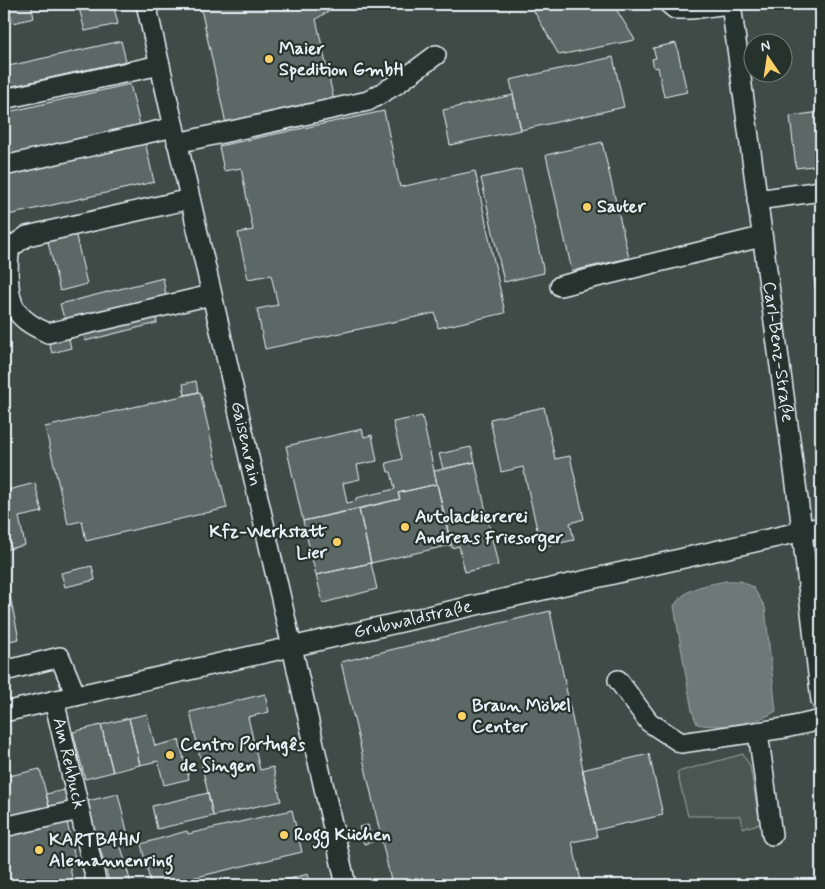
<svg xmlns="http://www.w3.org/2000/svg" width="825" height="889" font-family="Mynerve,sans-serif">
<rect width="100%" height="100%" fill="#323e39"/>
<filter id="ink" filterUnits="userSpaceOnUse"><feTurbulence type="fractalNoise" baseFrequency=".02" numOctaves="2"/><feDisplacementMap in="SourceGraphic" scale="10" xChannelSelector="R" yChannelSelector="G"/><feConvolveMatrix kernelMatrix="1 2 1 2 8 2 1 2 1" color-interpolation-filters="sRGB"/></filter>
<g filter="url(#ink)">
<!-- built -->
<path fill="#3f4b46" fill-rule="evenodd" d="M 4,4 L 821,4 L 821,885 L 4,885 ZM 752,42 L 782,42 L 782,72 L 752,72 Z"/>
<!-- green -->
<path fill="#495651" stroke="#98a4a4" d="M 743,754 L 750,766 L 760,824 L 743,828 L 741,816 L 688,816 L 677,772 Z"/>
<!-- water -->
<path fill="#6d7978" stroke="#9ea9ab" d="M 726,581 L 741,581 L 753,587 L 765,607 L 776,711 C 757,724 720,729 697,724 L 692,711 L 674,606 C 687,586 704,586 726,581 Z"/>
<!-- building -->
<path fill="#5c6865" stroke="#e8f1f8" d="M 8,4 L 31,4 L 34,18 L 13,23 Z
M 78,4 L 113,4 L 118,24 L 85,31 Z
M 200,4 L 340,4 L 316,19 L 334,100 L 226,124 Z
M 530,4 L 613,4 L 635,40 L 559,55 Z
M 121,41 L 126,61 L 4,88 L 4,67 Z
M 676,43 L 687,92 L 664,97 L 658,67 L 654,68 L 652,59 L 656,58 L 653,48 Z
M 613,57 L 624,107 L 521,130 L 510,80 Z
M 130,84 L 140,125 L 4,156 L 4,113 Z
M 513,95 L 521,130 L 450,145 L 443,110 Z
M 384,111 L 400,187 L 475,171 L 505,313 L 438,328 L 435,313 L 265,349 L 257,309 L 278,305 L 271,275 L 248,279 L 238,233 L 253,230 L 241,168 L 224,171 L 219,146 Z
M 821,112 L 821,165 L 796,168 L 790,116 Z
M 145,141 L 154,182 L 4,216 L 4,172 Z
M 602,142 L 629,258 L 572,271 L 546,155 Z
M 521,169 L 544,273 L 504,282 L 481,178 Z
M 75,232 L 87,284 L 60,291 L 47,238 Z
M 821,277 L 821,310 L 818,311 L 814,278 Z
M 163,278 L 169,312 L 155,314 L 157,323 L 85,341 L 84,333 L 67,329 L 60,304 Z
M 68,335 L 71,348 L 52,353 L 48,339 Z
M 196,381 L 198,392 L 185,395 L 183,384 Z
M 200,392 L 227,508 L 86,541 L 82,521 L 68,524 L 45,427 Z
M 544,407 L 555,459 L 570,456 L 584,519 L 570,523 L 574,540 L 541,547 L 523,467 L 501,472 L 490,419 Z
M 422,416 L 437,484 L 398,493 L 400,499 L 303,521 L 286,446 L 362,429 L 364,437 L 372,435 L 377,461 L 357,465 L 360,479 L 343,483 L 347,503 L 356,501 L 356,498 L 395,489 L 391,472 L 388,472 L 386,463 L 402,459 L 393,422 Z
M 471,447 L 475,462 L 443,469 L 439,454 Z
M 475,462 L 498,565 L 465,572 L 459,546 L 452,548 L 434,471 Z
M 35,483 L 42,512 L 19,517 L 25,545 L 4,550 L 4,491 Z
M 437,484 L 451,545 L 371,563 L 359,509 L 400,499 L 398,493 Z
M 359,509 L 371,563 L 316,575 L 303,521 Z
M 371,563 L 377,589 L 323,603 L 316,575 Z
M 92,566 L 95,580 L 65,587 L 61,573 Z
M 4,567 L 19,639 L 4,642 Z
M 550,611 L 597,837 L 572,842 L 582,885 L 392,885 L 341,662 Z
M 265,694 L 269,712 L 248,717 L 260,770 L 273,767 L 281,801 L 213,816 L 190,712 Z
M 147,714 L 155,746 L 179,740 L 189,779 L 164,785 L 158,761 L 140,765 L 129,718 Z
M 129,718 L 140,765 L 113,772 L 101,725 Z
M 101,725 L 113,772 L 85,779 L 73,732 Z
M 649,754 L 663,815 L 596,830 L 582,770 Z
M 7,767 L 9,776 L 40,769 L 50,810 L 4,821 L 4,768 Z
M 65,790 L 69,805 L 50,810 L 46,794 Z
M 208,793 L 213,816 L 157,829 L 152,806 Z
M 118,794 L 128,835 L 93,843 L 83,802 Z
M 292,810 L 302,852 L 163,885 L 151,885 L 141,844 L 187,831 L 188,834 Z
M 67,822 L 76,863 L 69,865 L 74,885 L 4,885 L 4,837 Z
M 368,825 L 372,842 L 364,844 L 359,827 Z
M 119,839 L 131,884 L 110,885 L 99,845 Z
M 308,874 L 311,885 L 283,885 L 282,881 Z"/>
<g fill="none" stroke-linecap="round" stroke-linejoin="round">
<!-- minor casing -->
<g stroke="#e8f1f8" stroke-width="22">
<g id="minor">
<path id="s1" d="M 146,4 L 346,885"/>
<path d="M 669,4 L 675,9 L 691,9 L 728,4"/>
<path id="s2" d="M 731,4 L 800,514 L 821,701"/>
<path d="M 4,99 L 160,65"/>
<path d="M 177,143 L 368,101 L 397,84 L 436,55"/>
<path d="M 4,166 L 174,127"/>
<path d="M 190,199 L 27,236 L 10,248 C 7,263 7,297 16,310 C 24,322 37,328 48,333 L 211,295"/>
<path d="M 757,200 L 821,191"/>
<path d="M 560,286 L 761,237"/>
<path d="M 4,671 L 60,657 L 76,696"/>
<path d="M 618,680 L 649,722 L 681,743 L 785,728 L 821,720"/>
<path id="s3" d="M 54,700 L 97,885"/>
<path id="s4" d="M 4,712 L 821,527"/>
<path d="M 758,732 L 772,835"/>
<path d="M 4,827 L 79,810"/>
</g>
</g>
<!-- minor -->
<use href="#minor" stroke="#26332d" stroke-width="19"/>
</g>
</g>
<!-- markers -->
<g fill="#ffd166" stroke="#26332d" stroke-width="2">
<circle cx="269" cy="59" r="5"/>
<circle cx="587" cy="207" r="5"/>
<circle cx="405" cy="527" r="5"/>
<circle cx="337" cy="542" r="5"/>
<circle cx="462" cy="716" r="5"/>
<circle cx="170" cy="755" r="5"/>
<circle cx="284" cy="835" r="5"/>
<circle cx="39" cy="850" r="5"/>
</g>
<g text-anchor="middle" dominant-baseline="central" stroke-width="4.5" stroke-linejoin="round" paint-order="stroke">
<!-- poi labels -->
<g font-size="18" font-weight="bold" fill="#e8f1f8" stroke="#26332d" text-anchor="start">
<text x="279" y="49">Maier<tspan x="279" dy="21">Spedition GmbH</tspan></text>
<text x="597" y="207">Sauter</text>
<text x="415" y="517">Autolackiererei<tspan x="415" dy="21">Andreas Friesorger</tspan></text>
<text x="327" y="532" text-anchor="end">Kfz-Werkstatt<tspan x="327" dy="21">Lier</tspan></text>
<text x="472" y="706">Braun Möbel<tspan x="472" dy="21">Center</tspan></text>
<text x="180" y="745">Centro Portugês<tspan x="180" dy="21">de Singen</tspan></text>
<text x="294" y="835">Rogg Küchen</text>
<text x="49" y="840">KARTBAHN<tspan x="49" dy="21">Alemannenring</tspan></text>
</g>
<!-- street labels -->
<g font-size="18" fill="#e8f1f8" stroke="#26332d">
<text stroke="none"><textPath href="#s2" startOffset="351">Carl-Benz-Straße</textPath></text>
<text stroke="none"><textPath href="#s1" startOffset="451">Gaisenrain</textPath></text>
<text stroke="none"><textPath href="#s4" startOffset="419">Grubwaldstraße</textPath></text>
<text stroke="none"><textPath href="#s3" startOffset="65">Am Rehbuck</textPath></text>
</g>
</g>
<!-- margin -->
<rect width="825" height="889" fill="none" stroke="#26332d" stroke-width="20"/>
<rect x="10" y="10" width="805" height="869" fill="none" stroke="#e8f1f8" stroke-width="2" filter="url(#ink)"/>
<!-- north arrow -->
<g transform="translate(768 58) rotate(347)"><circle r="24" fill="#26332d" stroke="#747f7e"/>
<path d="M0-4L9 19L0 12L-9 19Z" fill="#ffd166"/>
<text y="-8" font-size="14" font-weight="bold" text-anchor="middle" fill="#e8f1f8">N</text>
</g>
</svg>
